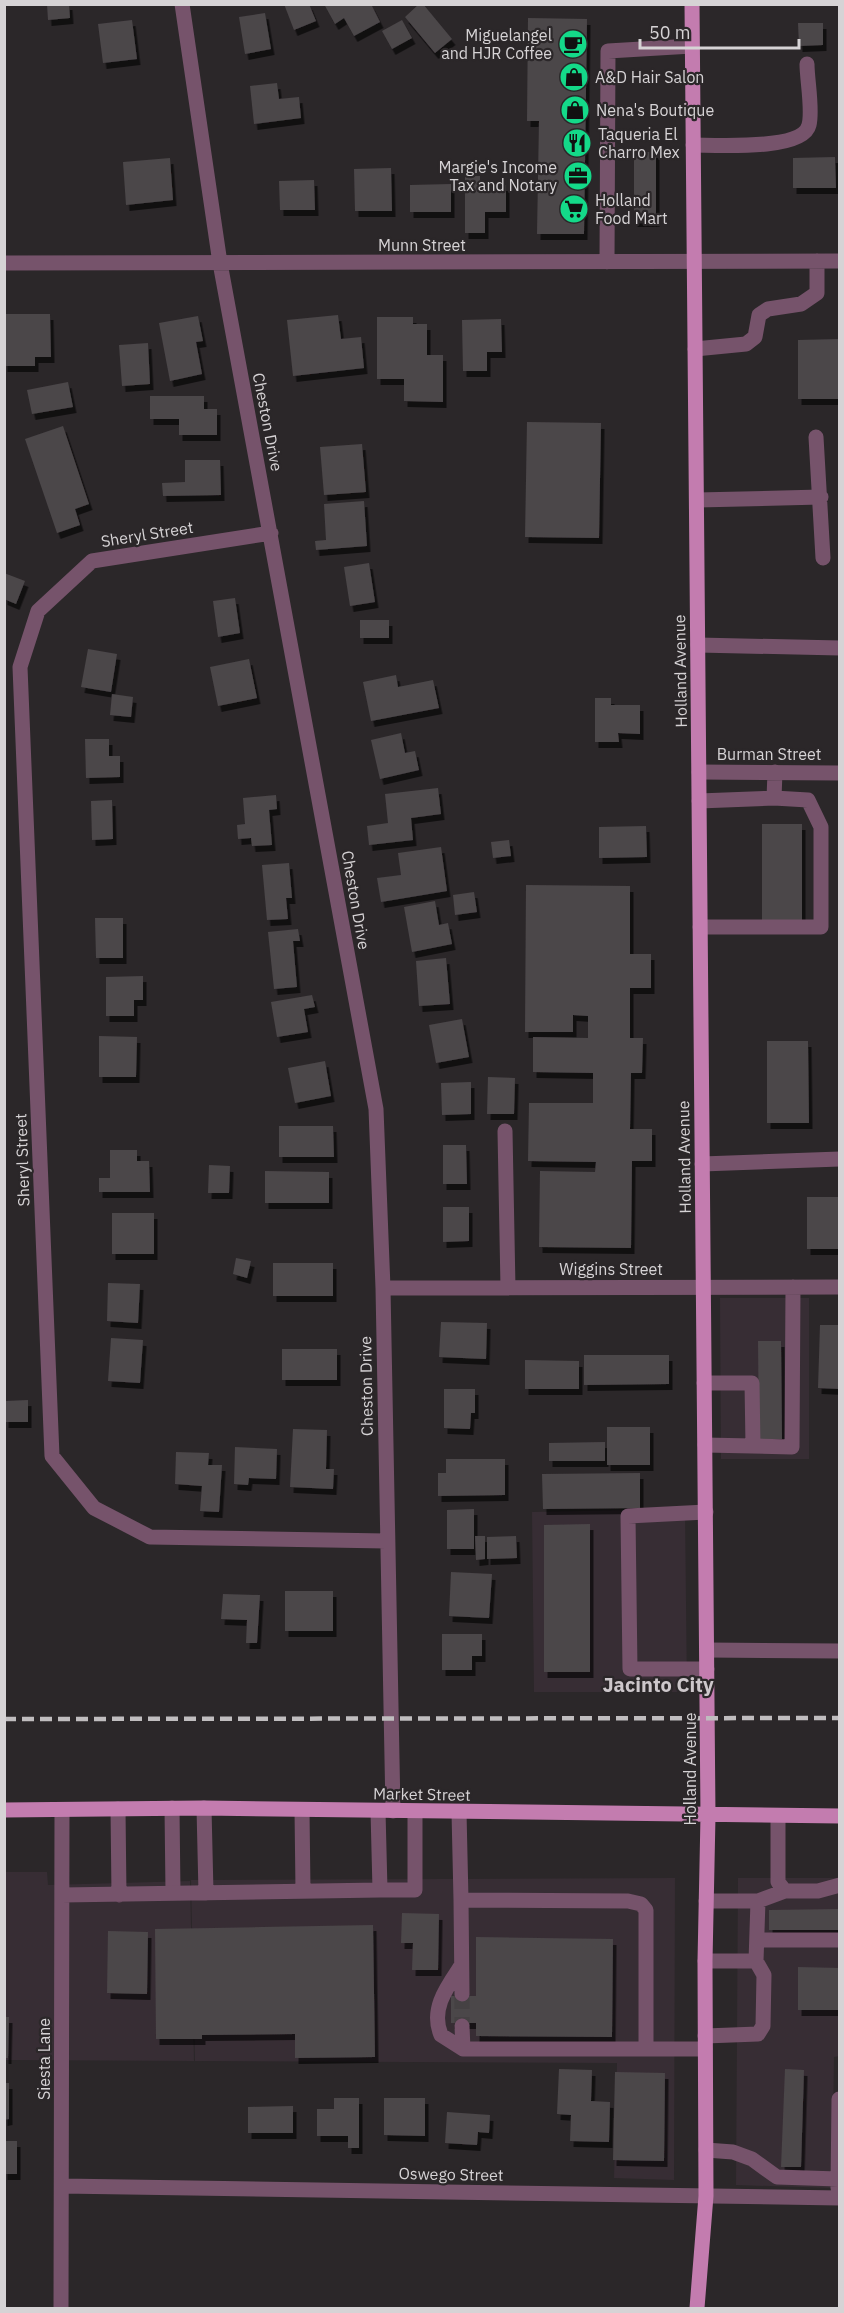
<svg xmlns="http://www.w3.org/2000/svg" width="844" height="2313" font-family="'IBM Plex Sans',sans-serif">
<defs>
<filter id="shadow"><feDropShadow dx="3.5" dy="6" stdDeviation="0" flood-color="#0009"/></filter>
</defs>
<rect width="100%" height="100%" fill="#2b2729"/>
<!-- built -->
<path fill="#372d34" d="M 720,1298 L 809,1298 L 809,1459 L 721,1459 Z
M 685,1509 L 687,1692 L 534,1692 L 532,1512 Z
M 5,1872 L 47,1872 L 48,1885 L 190,1881 L 194,2061 L 5,2060 Z
M 675,1878 L 674,2180 L 614,2178 L 617,2063 L 195,2061 L 191,1880 Z
M 738,1878 L 839,1878 L 840,2056 L 834,2057 L 832,2188 L 736,2185 Z"/>
<!-- building -->
<path fill="#4b4649" filter="url(#shadow)" d="M 47,4 L 69,4 L 70,18 L 48,20 Z
M 284,4 L 309,4 L 316,21 L 294,30 Z
M 324,4 L 371,4 L 380,22 L 354,36 L 344,18 L 335,24 Z
M 419,4 L 423,4 L 452,39 L 435,53 L 405,17 Z
M 265,13 L 271,49 L 245,54 L 239,17 Z
M 528,18 L 587,19 L 584,234 L 537,234 L 539,121 L 527,121 Z
M 132,20 L 137,59 L 103,63 L 98,24 Z
M 402,20 L 412,38 L 392,49 L 382,31 Z
M 798,23 L 823,23 L 823,45 L 799,46 Z
M 277,83 L 279,99 L 299,97 L 301,118 L 254,124 L 250,86 Z
M 634,152 L 656,152 L 656,221 L 634,221 Z
M 835,157 L 836,188 L 793,188 L 793,158 Z
M 170,158 L 173,200 L 126,205 L 123,162 Z
M 391,168 L 392,211 L 355,211 L 354,169 Z
M 465,176 L 480,176 L 480,185 L 506,185 L 506,212 L 485,212 L 485,233 L 465,233 Z
M 314,180 L 315,210 L 280,210 L 279,181 Z
M 451,184 L 451,212 L 410,212 L 410,185 Z
M 4,314 L 50,314 L 51,357 L 35,357 L 35,366 L 4,366 Z
M 338,315 L 341,339 L 361,337 L 364,368 L 293,376 L 287,320 Z
M 198,316 L 203,341 L 196,342 L 202,374 L 170,381 L 159,323 Z
M 377,317 L 413,317 L 413,324 L 427,324 L 427,355 L 443,355 L 443,402 L 404,401 L 404,379 L 377,379 Z
M 501,319 L 502,352 L 487,352 L 487,371 L 463,371 L 462,320 Z
M 840,339 L 840,399 L 798,399 L 798,340 Z
M 148,343 L 150,384 L 122,386 L 119,345 Z
M 68,382 L 73,407 L 32,414 L 27,390 Z
M 150,396 L 204,396 L 204,409 L 217,409 L 217,435 L 179,435 L 179,419 L 150,419 Z
M 527,422 L 601,423 L 599,538 L 525,537 Z
M 63,426 L 89,504 L 75,509 L 80,525 L 57,533 L 25,439 Z
M 362,444 L 366,492 L 324,495 L 320,447 Z
M 185,460 L 220,460 L 221,495 L 163,496 L 162,483 L 185,482 Z
M 364,501 L 367,546 L 316,550 L 315,541 L 326,540 L 324,504 Z
M 369,563 L 375,602 L 350,606 L 344,567 Z
M 4,573 L 25,581 L 16,604 L 4,599 Z
M 235,598 L 240,633 L 218,637 L 213,601 Z
M 360,620 L 389,620 L 389,638 L 360,638 Z
M 88,649 L 117,654 L 111,692 L 81,687 Z
M 249,659 L 257,698 L 218,706 L 210,667 Z
M 396,675 L 398,687 L 433,680 L 439,708 L 371,721 L 363,682 Z
M 112,694 L 133,697 L 131,717 L 110,715 Z
M 595,698 L 611,698 L 611,705 L 640,705 L 640,734 L 618,733 L 619,742 L 595,742 Z
M 401,733 L 405,753 L 415,751 L 419,770 L 380,779 L 371,740 Z
M 85,739 L 109,739 L 109,756 L 120,756 L 120,777 L 86,778 Z
M 438,788 L 441,814 L 411,818 L 413,840 L 369,845 L 367,826 L 388,823 L 385,794 Z
M 276,795 L 277,809 L 269,810 L 272,845 L 252,846 L 251,838 L 238,839 L 237,825 L 245,824 L 243,798 Z
M 112,800 L 113,839 L 92,840 L 91,801 Z
M 762,824 L 802,824 L 802,921 L 762,921 Z
M 646,826 L 647,857 L 599,858 L 599,827 Z
M 509,840 L 511,856 L 493,858 L 491,842 Z
M 441,847 L 447,891 L 381,902 L 377,878 L 401,875 L 398,853 Z
M 289,863 L 292,898 L 286,898 L 288,919 L 267,920 L 262,865 Z
M 526,885 L 630,886 L 630,954 L 651,954 L 651,988 L 630,988 L 630,1038 L 643,1038 L 642,1073 L 631,1073 L 630,1129 L 652,1129 L 652,1161 L 632,1161 L 631,1248 L 539,1247 L 540,1171 L 595,1172 L 596,1162 L 528,1161 L 529,1103 L 593,1103 L 593,1073 L 533,1072 L 533,1037 L 588,1038 L 588,1016 L 573,1015 L 573,1032 L 525,1032 Z
M 474,892 L 477,912 L 455,915 L 453,895 Z
M 435,901 L 439,925 L 448,923 L 452,944 L 412,952 L 404,907 Z
M 95,918 L 123,918 L 123,958 L 96,958 Z
M 298,929 L 300,941 L 293,941 L 297,987 L 274,989 L 268,932 Z
M 446,958 L 450,1004 L 419,1006 L 416,961 Z
M 143,976 L 143,1000 L 134,1000 L 134,1016 L 106,1016 L 106,977 Z
M 312,995 L 315,1007 L 304,1009 L 308,1032 L 277,1037 L 271,1002 Z
M 462,1019 L 469,1057 L 436,1063 L 429,1025 Z
M 99,1036 L 137,1037 L 136,1077 L 99,1077 Z
M 767,1041 L 808,1041 L 809,1123 L 767,1123 Z
M 325,1061 L 331,1096 L 295,1103 L 288,1068 Z
M 488,1077 L 515,1078 L 514,1114 L 487,1114 Z
M 471,1082 L 471,1114 L 442,1115 L 441,1083 Z
M 279,1126 L 333,1126 L 334,1157 L 279,1157 Z
M 443,1145 L 466,1145 L 467,1184 L 443,1184 Z
M 110,1150 L 137,1150 L 137,1161 L 149,1161 L 150,1192 L 99,1192 L 99,1178 L 110,1178 Z
M 209,1165 L 230,1166 L 229,1193 L 208,1193 Z
M 265,1171 L 329,1172 L 329,1203 L 265,1203 Z
M 807,1197 L 840,1197 L 840,1249 L 807,1249 Z
M 443,1207 L 469,1207 L 469,1241 L 443,1242 Z
M 112,1213 L 154,1213 L 154,1254 L 112,1254 Z
M 236,1258 L 251,1261 L 247,1278 L 233,1274 Z
M 273,1263 L 333,1263 L 333,1296 L 273,1296 Z
M 108,1283 L 140,1284 L 138,1323 L 107,1321 Z
M 441,1322 L 487,1323 L 486,1359 L 439,1357 Z
M 820,1325 L 840,1325 L 840,1389 L 818,1388 Z
M 111,1338 L 143,1340 L 140,1383 L 108,1381 Z
M 758,1341 L 781,1341 L 782,1439 L 759,1439 Z
M 282,1349 L 337,1349 L 337,1380 L 282,1380 Z
M 584,1355 L 669,1355 L 669,1384 L 584,1385 Z
M 525,1360 L 579,1361 L 579,1389 L 525,1389 Z
M 444,1389 L 475,1389 L 475,1413 L 471,1413 L 470,1429 L 444,1428 Z
M 28,1400 L 28,1422 L 5,1422 L 5,1401 Z
M 607,1427 L 650,1427 L 650,1465 L 607,1465 Z
M 293,1429 L 327,1430 L 326,1469 L 334,1469 L 333,1489 L 290,1487 Z
M 605,1442 L 605,1461 L 549,1461 L 549,1443 Z
M 235,1447 L 277,1449 L 276,1479 L 249,1478 L 248,1485 L 234,1484 Z
M 176,1452 L 209,1453 L 208,1465 L 222,1465 L 219,1512 L 200,1511 L 202,1486 L 175,1484 Z
M 446,1459 L 505,1459 L 505,1495 L 438,1496 L 438,1473 L 446,1473 Z
M 640,1473 L 640,1508 L 543,1509 L 542,1474 Z
M 474,1509 L 474,1549 L 447,1549 L 447,1510 Z
M 590,1524 L 590,1672 L 544,1672 L 544,1525 Z
M 475,1536 L 485,1536 L 485,1559 L 476,1560 Z
M 516,1536 L 517,1558 L 487,1559 L 487,1537 Z
M 451,1572 L 492,1574 L 489,1618 L 449,1616 Z
M 285,1591 L 333,1591 L 333,1631 L 285,1631 Z
M 223,1594 L 260,1595 L 257,1643 L 246,1643 L 247,1620 L 221,1619 Z
M 442,1634 L 482,1634 L 482,1656 L 472,1656 L 472,1670 L 442,1670 Z
M 840,1909 L 840,1930 L 769,1930 L 769,1910 Z
M 402,1913 L 439,1914 L 438,1970 L 412,1970 L 413,1943 L 401,1943 Z
M 373,1925 L 375,2057 L 295,2058 L 295,2034 L 202,2035 L 202,2039 L 156,2039 L 155,1929 Z
M 108,1931 L 148,1932 L 147,1994 L 107,1993 Z
M 476,1937 L 613,1939 L 612,2037 L 476,2036 L 476,2023 L 451,2023 L 451,1996 L 476,1996 Z
M 798,1967 L 840,1968 L 840,2010 L 798,2010 Z
M 5,2017 L 9,2017 L 8,2058 L 5,2058 Z
M 559,2069 L 592,2070 L 591,2101 L 610,2102 L 609,2142 L 570,2141 L 571,2115 L 557,2114 Z
M 785,2069 L 804,2070 L 801,2167 L 781,2167 Z
M 615,2072 L 665,2073 L 664,2161 L 613,2160 Z
M 4,2083 L 9,2083 L 9,2119 L 4,2120 Z
M 334,2098 L 359,2098 L 359,2148 L 348,2148 L 348,2136 L 317,2136 L 317,2109 L 334,2109 Z
M 384,2098 L 425,2098 L 425,2136 L 384,2135 Z
M 293,2106 L 293,2133 L 248,2133 L 248,2107 Z
M 447,2112 L 490,2115 L 489,2133 L 478,2132 L 477,2145 L 445,2143 Z
M 4,2141 L 17,2141 L 17,2174 L 4,2174 Z"/>
<g fill="none" stroke-linecap="round" stroke-linejoin="round">
<!-- minor-tunnel -->
<path stroke="#454143" stroke-width="15" stroke-dasharray="15 8" stroke-linecap="butt" d="M 462,1994 L 462,2026"/>
<!-- minor -->
<path stroke="#76536b" stroke-width="15" d="M 182,4 L 220,263 L 376,1109 L 383,1288 L 393,1811
M 693,145 C 715,145 803,151 809,125 C 813,110 807,80 807,64
M 607,262 L 608,51 L 692,46
M 4,263 L 840,261
M 695,349 L 746,344 L 755,337 L 759,315 L 768,309 L 801,304 L 817,293 L 817,261
M 816,437 L 823,558
M 697,500 L 821,497
M 271,533 L 92,561 L 38,611 L 20,667 L 52,1456 L 94,1508 L 150,1537 L 386,1541
M 698,645 L 840,648
M 699,772 L 840,773
M 699,801 L 774,798
M 700,927 L 821,927 L 821,827 L 808,800 L 774,798 L 775,772
M 505,1131 L 508,1288
M 702,1164 L 840,1159
M 383,1288 L 840,1287
M 704,1383 L 752,1383 L 753,1446
M 705,1445 L 792,1447 L 793,1287
M 706,1512 L 628,1516 L 630,1669 L 707,1669
M 707,1650 L 840,1651
M 172,1808 L 173,1893
M 204,1808 L 206,1893
M 118,1809 L 119,1895
M 302,1810 L 303,1891
M 459,1812 L 461,1900 L 628,1901 L 641,1904 L 646,1910 L 646,2049 L 705,2049
M 778,1816 L 778,1882 L 785,1891 L 818,1891 L 840,1885
M 380,1890 L 415,1890 L 415,1812
M 62,1895 L 380,1890 L 378,1811
M 461,1900 L 462,1994
M 758,1901 L 785,1891
M 757,1940 L 840,1940
M 705,1961 L 756,1961
M 461,1966 C 447,1987 430,2009 441,2035 L 463,2049
M 462,2026 L 463,2049 L 646,2049
M 705,2036 L 758,2034 L 763,2026 L 764,1975 L 756,1961 L 758,1901 L 706,1901
M 706,2150 L 733,2152 L 752,2159 L 777,2177 L 838,2179
M 62,2186 L 840,2198
M 838,2188 L 839,2099
M 61,2308 L 62,1810"/>
<!-- major -->
<path stroke="#c37caf" stroke-width="15" d="M 692,4 L 708,1816 L 705,1961 L 706,2196 L 697,2308
M 4,1810 L 204,1808 L 840,1816"/>
<!-- rail -->
<path stroke="#c0bdbf" stroke-width="4.5" stroke-dasharray="12 6" stroke-linecap="butt" d="M 4,1719 L 840,1718"/>
</g>
<!-- icons -->
<defs>
<g id="cafe-disc" transform="scale(1.5)"><circle r="9.5" fill="#14d989" stroke="#2b2729"/><path d="M-5.5-4.5H6V0H3Q3 3.5 0 3.5H-2.5Q-5.5 3.5-5.5 0ZM3-3.2v2h1.7v-2ZM-6 4.5H4V6H-6Z" fill="#111"/></g>
<g id="shop-disc" transform="scale(1.5)"><circle r="9.5" fill="#14d989" stroke="#2b2729"/><path d="M-5-2.5h2.3a2.7 3.5 0 0 1 5.4 0H5L5.5 6h-11ZM-1.5-2.5h3a1.5 2.3 0 0 0-3 0Z" fill="#111"/></g>
<g id="restaurant-disc" transform="scale(1.5)"><circle r="9.5" fill="#14d989" stroke="#2b2729"/><path d="M-5-6h1v4h1v-4h1v4h1v-4h1v5L-1.5 .5V6h-2V.5L-5-1ZM5-6V6H3V1.5H1.5Q1.5-4 5-6Z" fill="#111"/></g>
<g id="office-disc" transform="scale(1.5)"><circle r="9.5" fill="#14d989" stroke="#2b2729"/><path d="M-6-3h4V-5.5h4V-3h4V5H-6ZM-1-4.5V-3h2v-1.5ZM-6 0V1H6V0Z" fill="#111"/></g>
<g id="supermarket-disc" transform="scale(1.5)"><circle r="9.5" fill="#14d989" stroke="#2b2729"/><path d="M-6-5.5h2.5l.6 2H6L4.5 2H-2.5L-4.4-4H-6ZM-1.5 3.2a1.3 1.3 0 1 0 .1 0ZM3 3.2a1.3 1.3 0 1 0 .1 0Z" fill="#111"/></g>
</defs>
<g fill-rule="evenodd">
<use href="#cafe-disc" x="573" y="44"/>
<use href="#shop-disc" x="574" y="77"/>
<use href="#shop-disc" x="575" y="110"/>
<use href="#restaurant-disc" x="577" y="143"/>
<use href="#office-disc" x="578" y="176"/>
<use href="#supermarket-disc" x="574" y="209"/>
</g>
<g text-anchor="middle" dominant-baseline="central" stroke-width="4.5" stroke-linejoin="round" paint-order="stroke">
<!-- poi labels -->
<g font-size="16" fill="#d6d3d5" stroke="#2b2729" text-anchor="start">
<text x="552" y="35" text-anchor="end">Miguelangel<tspan x="552" dy="18">and HJR Coffee</tspan></text>
<text x="595" y="77">A&amp;D Hair Salon</text>
<text x="596" y="110">Nena's Boutique</text>
<text x="598" y="134">Taqueria El<tspan x="598" dy="18">Charro Mex</tspan></text>
<text x="557" y="167" text-anchor="end">Margie's Income<tspan x="557" dy="18">Tax and Notary</tspan></text>
<text x="595" y="200">Holland<tspan x="595" dy="18">Food Mart</tspan></text>
</g>
<!-- street labels -->
<g font-size="16" fill="#d6d3d5" stroke="#2b2729">
<text x="422" y="245">Munn Street</text>
<text transform="translate(268 422) rotate(79)">Cheston Drive</text>
<text transform="translate(147 534) rotate(-9)">Sheryl Street</text>
<text transform="translate(680 671) rotate(-91)">Holland Avenue</text>
<text x="769" y="754">Burman Street</text>
<text transform="translate(356 900) rotate(80)">Cheston Drive</text>
<text transform="translate(684 1157) rotate(-91)">Holland Avenue</text>
<text transform="translate(22 1160) rotate(-92)">Sheryl Street</text>
<text x="611" y="1269">Wiggins Street</text>
<text transform="translate(366 1386) rotate(-91)">Cheston Drive</text>
<text transform="translate(690 1769) rotate(-90)">Holland Avenue</text>
<text transform="translate(422 1794) rotate(1)">Market Street</text>
<text transform="translate(44 2059) rotate(-90)">Siesta Lane</text>
<text transform="translate(451 2174) rotate(1)">Oswego Street</text>
</g>
<!-- quarter labels -->
<g font-size="20" font-weight="bold" fill="#cdc7cb" stroke="#2b2729">
<text x="658" y="1684">Jacinto City</text>
</g>
</g>
<!-- border -->
<rect width="844" height="2313" fill="none" stroke="#d6d3d5" stroke-width="12"/>
<!-- scale -->
<path d="M640 39v9h159v-9" fill="none" stroke="#d6d3d5" stroke-width="3"/>
<text x="649" y="39" font-size="18" fill="#d6d3d5" stroke="#2b2729" stroke-width="4.5" paint-order="stroke">50 m</text>
</svg>
